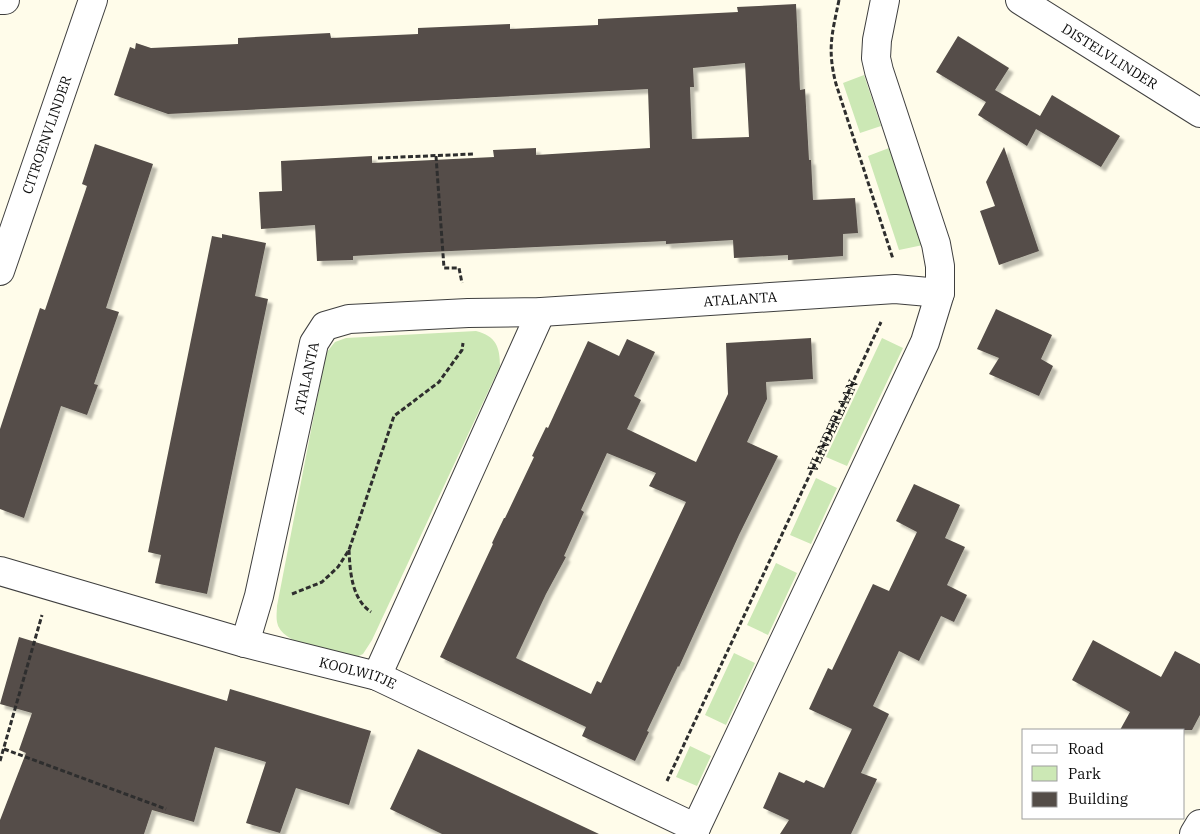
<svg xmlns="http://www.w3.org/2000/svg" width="1200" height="834" font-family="'IBM Plex Serif',serif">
<defs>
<filter id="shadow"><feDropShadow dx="4.5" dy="4.5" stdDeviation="1" flood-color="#0004"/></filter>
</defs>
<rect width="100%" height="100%" fill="#fffcea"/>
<!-- green -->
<path fill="#cce8b5" d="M 864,75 L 881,126 L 860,133 L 843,83 Z
M 889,148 L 923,245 L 899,250 L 868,156 Z
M 476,331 C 496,336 500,347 500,366 L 372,640 L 363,654 L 352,659 C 333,654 280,644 277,622 C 276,617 277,610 277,606 L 326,353 L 335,342 L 346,338 Z
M 882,338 L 903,348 L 847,466 L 826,457 Z
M 816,478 L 837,488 L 811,544 L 790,535 Z
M 776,563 L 797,573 L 768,635 L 747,625 Z
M 734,653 L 755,663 L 726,725 L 705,715 Z
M 690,746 L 711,756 L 697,786 L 676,777 Z"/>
<!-- building -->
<path fill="#544d48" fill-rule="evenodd" filter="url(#shadow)" d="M 796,4 L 800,90 L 805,89 L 809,160 L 811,160 L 813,200 L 855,198 L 858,233 L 843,234 L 843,256 L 788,260 L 788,255 L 734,258 L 733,240 L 666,244 L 666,241 L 408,253 L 353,256 L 353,260 L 317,261 L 315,225 L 261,229 L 259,192 L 282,191 L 281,161 L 372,156 L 372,163 L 494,157 L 493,150 L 536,148 L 536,155 L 650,148 L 648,89 L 168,114 L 114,95 L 130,47 L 135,49 L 136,43 L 151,48 L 238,44 L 238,38 L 330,33 L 331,38 L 418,34 L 418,28 L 510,24 L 510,29 L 598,25 L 598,19 L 738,12 L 737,7 ZM 745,63 L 749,137 L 692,139 L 690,87 L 694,87 L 693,68 Z
M 958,36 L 1009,68 L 995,90 L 1040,116 L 1052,95 L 1120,136 L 1101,167 L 1036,129 L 1027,146 L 978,115 L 986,102 L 936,72 Z
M 95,144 L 153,164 L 106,308 L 119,312 L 94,384 L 98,385 L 87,415 L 61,406 L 24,518 L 0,509 L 0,429 L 40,308 L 45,310 L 87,186 L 82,184 Z
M 1004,147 L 1039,251 L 999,265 L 980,211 L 995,206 L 986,182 Z
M 222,234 L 266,243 L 255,296 L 268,299 L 207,594 L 155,583 L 161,555 L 148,552 L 212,236 L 222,238 Z
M 996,309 L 1052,335 L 1041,359 L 1053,366 L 1039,396 L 989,374 L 999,358 L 977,349 Z
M 811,338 L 813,379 L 766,382 L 767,399 L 747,442 L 778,456 L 739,535 L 679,667 L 678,666 L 647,731 L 649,732 L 635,761 L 582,736 L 586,727 L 440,657 L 493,544 L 492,543 L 504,518 L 505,518 L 534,457 L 532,456 L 546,427 L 548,428 L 588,341 L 619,356 L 627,339 L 655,352 L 634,396 L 641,400 L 627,429 L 696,462 L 728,394 L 726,343 ZM 607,453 L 656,473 L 649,486 L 686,502 L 601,683 L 597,681 L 591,694 L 516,658 L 546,594 L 566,557 L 564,556 L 584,512 L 581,510 Z
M 914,484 L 960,505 L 945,538 L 965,547 L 947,585 L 967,595 L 954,622 L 941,616 L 919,661 L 899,651 L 873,706 L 889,714 L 861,773 L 877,779 L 851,834 L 780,834 L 789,820 L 763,808 L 779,772 L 804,783 L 806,780 L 824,788 L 852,729 L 809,709 L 828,668 L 832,670 L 873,584 L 889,591 L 917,532 L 896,521 Z
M 19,637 L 227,701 L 230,689 L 371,731 L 349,805 L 296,788 L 280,833 L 246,823 L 266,762 L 215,747 L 194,822 L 152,810 L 144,834 L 0,834 L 0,820 L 26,753 L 19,750 L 32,713 L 0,704 Z
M 1093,640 L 1161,677 L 1175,651 L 1200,664 L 1200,715 L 1192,730 L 1120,730 L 1130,712 L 1072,680 Z
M 418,749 L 529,801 L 599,834 L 442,834 L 390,809 Z"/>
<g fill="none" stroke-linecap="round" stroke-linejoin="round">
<!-- minor casing -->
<g stroke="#3f3f3f" stroke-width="30">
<g id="minor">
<path d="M 0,0 L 5,0"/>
<path id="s2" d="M 1020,0 L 1200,113"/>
<path id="s3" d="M 0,271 L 93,0"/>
<path id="s4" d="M 0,571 L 245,643 L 377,676 L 696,828"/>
<path id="s5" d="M 245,643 L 259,596 L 314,343 L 325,326 L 349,319 L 468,313 L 541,312 L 895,289 L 940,293"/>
<path d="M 377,676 L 541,312"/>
<path d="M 693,834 L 925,342 L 940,293 L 940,266 L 936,244 L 879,71 L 876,58 L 877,40 L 885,0"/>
<path d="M 1194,834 L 1200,824"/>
</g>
</g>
<!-- path -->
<g stroke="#2e2e2e" stroke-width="3" stroke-dasharray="5 2.5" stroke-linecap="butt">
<path d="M 839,0 C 832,34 827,49 836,84 L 893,259"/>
<path d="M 436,156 L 444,268 L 459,268 L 462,283"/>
<path d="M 378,158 L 474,154"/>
<path d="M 349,550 C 350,573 352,599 371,612"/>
<path d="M 292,594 L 322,582 L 338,567 L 349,550 L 394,416 L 439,382 L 462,350 L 463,343"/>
<path d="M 4,749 L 166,809"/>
<path d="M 0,761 L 42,615"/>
<path id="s1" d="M 667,781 L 881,322"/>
</g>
<!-- minor -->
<use href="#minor" stroke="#fff" stroke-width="28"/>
</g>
<g text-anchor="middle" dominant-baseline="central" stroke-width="5" stroke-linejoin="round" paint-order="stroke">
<!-- street labels -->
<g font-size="14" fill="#0c0c0c" stroke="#fff">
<text stroke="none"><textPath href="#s2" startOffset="106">DISTELVLINDER</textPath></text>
<text stroke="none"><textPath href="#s3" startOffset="144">CITROENVLINDER</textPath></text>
<text stroke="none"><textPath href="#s5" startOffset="745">ATALANTA</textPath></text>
<text stroke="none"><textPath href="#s5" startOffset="272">ATALANTA</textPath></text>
<text stroke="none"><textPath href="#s1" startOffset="392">VLINDERLAAN</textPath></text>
<text stroke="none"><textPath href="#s4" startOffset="372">KOOLWITJE</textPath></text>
</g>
</g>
<!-- legend -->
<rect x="1022" y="729" width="162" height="90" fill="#ffffff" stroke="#9e9e9e"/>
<rect x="1032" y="745" width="25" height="8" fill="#ffffff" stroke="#9e9e9e"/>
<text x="1068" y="754" font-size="15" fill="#0c0c0c">Road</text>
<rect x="1032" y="766" width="25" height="15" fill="#cce8b5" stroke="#9e9e9e"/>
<text x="1068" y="779" font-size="15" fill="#0c0c0c">Park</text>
<rect x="1032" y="792" width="25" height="15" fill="#544d48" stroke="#9e9e9e"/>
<text x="1068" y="804" font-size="15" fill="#0c0c0c">Building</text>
</svg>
